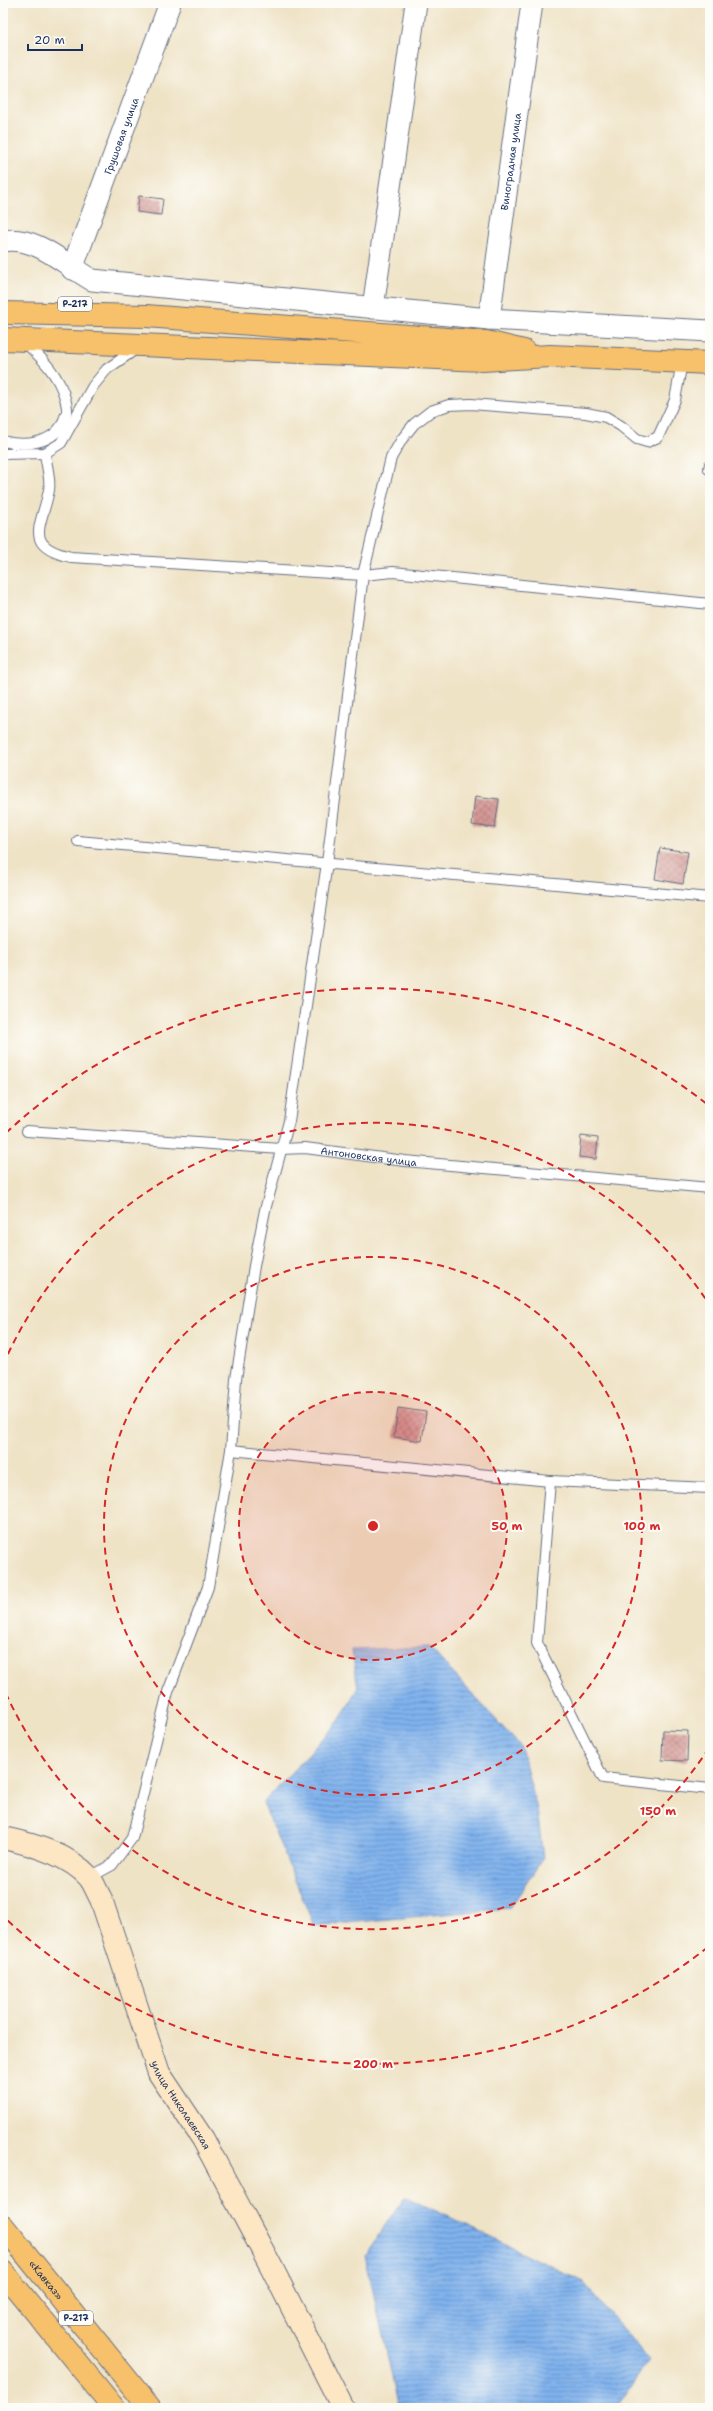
<svg xmlns="http://www.w3.org/2000/svg" width="713" height="2411" font-family="'Shantell Sans',sans-serif">
<defs>
<pattern id="water-rules" width="6" height="5" patternUnits="userSpaceOnUse"><rect width="6" height="5" fill="#80b2ed"/><path d="M0 2.5h6" fill="none" stroke="#6891c3"/></pattern>
<pattern id="building-cross-hatch" width="8" height="8" patternUnits="userSpaceOnUse"><rect width="8" height="8" fill="#d49794"/><path d="M0 0l8 8M0 8l8-8" fill="none" stroke="#ab7c7c"/></pattern>
</defs>
<rect width="100%" height="100%" fill="#fdfcf7"/>
<filter id="ink" filterUnits="userSpaceOnUse"><feTurbulence type="fractalNoise" baseFrequency=".025" numOctaves="2"/><feDisplacementMap in="SourceGraphic" scale="8" xChannelSelector="R" yChannelSelector="G"/><feConvolveMatrix kernelMatrix="1 2 1 2 8 2 1 2 1" color-interpolation-filters="sRGB"/></filter>
<filter id="wash" filterUnits="userSpaceOnUse"><feTurbulence type="fractalNoise" baseFrequency=".012" numOctaves="4" result="noise"/><feDisplacementMap in="SourceGraphic" scale="16" xChannelSelector="R" yChannelSelector="G"/><feGaussianBlur stdDeviation="0.9" result="paint"/><feColorMatrix in="noise" values="0 0 0 0 0 0 0 0 0 0 0 0 0 0 0 0 0 1.4 0 .05"/><feComposite in="paint" operator="in"/></filter>
<g filter="url(#wash)">
<rect width="100%" height="100%" fill="#efe3c6"/>
<!-- water -->
<path fill="url(#water-rules)" stroke="#4e70a6" d="M 429,1647 L 521,1747 L 537,1809 L 543,1858 L 510,1908 L 314,1926 L 263,1803 L 339,1721 L 358,1687 L 352,1650 Z
M 405,2196 L 583,2282 L 649,2360 L 616,2408 L 399,2408 L 365,2255 Z"/>
<g id="blocks">
<!-- building -->
<path fill="url(#building-cross-hatch)" d="M 139,196 L 163,199 L 161,215 L 137,212 Z
M 475,796 L 499,799 L 495,828 L 472,825 Z
M 660,848 L 688,852 L 683,884 L 655,879 Z
M 581,1136 L 598,1138 L 596,1159 L 579,1157 Z
M 398,1408 L 426,1412 L 422,1441 L 394,1437 Z
M 663,1730 L 688,1731 L 687,1761 L 662,1760 Z"/>
</g>
</g>
<g filter="url(#ink)">
<use href="#blocks" fill-opacity="0" stroke="#656e82" stroke-width="1"/>
<g fill="none" stroke-linecap="round" stroke-linejoin="round">
<!-- lane casing -->
<g stroke="#656e82" stroke-width="12">
<g id="lane">
<path d="M 3,441 C 24,447 55,444 64,420 C 65,416 68,412 67,408 C 64,382 44,359 25,343"/>
<path d="M 45,453 C 46,464 51,479 49,490 C 42,526 22,546 71,557 L 363,575 L 393,572 L 710,604"/>
<path d="M 3,454 L 45,453 L 61,443 L 93,386 L 107,369 L 136,349"/>
<path d="M 709,469 L 710,464"/>
<path d="M 78,841 L 710,898"/>
<path id="s1" d="M 27,1131 L 281,1149 L 305,1148 L 405,1161 L 710,1188"/>
<path d="M 231,1450 L 550,1481 L 710,1488"/>
<path d="M 550,1481 L 537,1643 L 603,1778 L 710,1789"/>
<path d="M 90,1877 L 112,1865 L 132,1838 L 168,1692 L 208,1587 L 231,1450 L 236,1379 L 254,1266 L 265,1210 L 289,1121 L 327,863 L 363,575 L 391,458 L 402,439 L 414,424 L 431,411 L 449,405 L 471,404 L 586,413 L 606,417 L 621,426 L 637,439 L 647,442 L 658,437 L 675,400 L 682,362"/>
</g>
</g>
<!-- street casing -->
<g stroke="#656e82" stroke-width="23">
<g id="street">
<path d="M 3,241 C 36,235 65,265 92,280 L 489,319 L 710,331"/>
<path id="s2" d="M 72,269 L 170,3"/>
<path d="M 373,308 L 416,3"/>
<path id="s3" d="M 489,319 L 532,3"/>
</g>
</g>
<!-- secondary casing -->
<g stroke="#656e82" stroke-width="24">
<g id="secondary">
<path id="s4" d="M 3,1838 C 32,1844 68,1854 89,1877 C 94,1883 97,1892 101,1899 L 159,2073 L 203,2139 L 272,2268 L 343,2408"/>
</g>
</g>
<!-- primary casing -->
<g stroke="#656e82" stroke-width="24">
<path id="primary" d="M 3,313 L 146,316 L 486,342 L 524,351
M 3,339 L 483,360 L 550,356 L 710,363"/>
</g>
<!-- highway casing -->
<g stroke="#656e82" stroke-width="24">
<g id="highway">
<path id="s5" d="M 3,2226 L 150,2408"/>
<path d="M 3,2272 L 114,2408"/>
</g>
</g>
<!-- lane -->
<use href="#lane" stroke="#fff" stroke-width="10"/>
<!-- street -->
<use href="#street" stroke="#fff" stroke-width="21"/>
<!-- secondary -->
<use href="#secondary" stroke="#fce6c4" stroke-width="22"/>
<!-- primary -->
<use href="#primary" stroke="#f7c06b" stroke-width="22"/>
<!-- highway -->
<use href="#highway" stroke="#f7c06b" stroke-width="22"/>
</g>
</g>
<!-- distance rings -->
<circle cx="373" cy="1526" r="134" fill="#d62828" fill-opacity=".12"/>
<g fill="none" stroke="#d62828" stroke-width="2" stroke-dasharray="7 5">
<circle cx="373" cy="1526" r="134"/>
<circle cx="373" cy="1526" r="269"/>
<path d="M709 1748A403 403 0 0 1 3 1687M3 1365A403 403 0 0 1 709 1304"/>
<path d="M708 1947A538 538 0 0 1 6 1919M6 1133A538 538 0 0 1 708 1105"/>
</g>
<g text-anchor="middle" dominant-baseline="central" stroke-width="4" stroke-linejoin="round" paint-order="stroke">
<!-- shield labels -->
<g fill="#fdfcf7" stroke="#5f6c8c" stroke-width="1">
<rect x="58" y="297" width="34" height="14" rx="3"/>
<rect x="59" y="2311" width="34" height="14" rx="3"/>
</g>
<g font-size="9" font-weight="bold" fill="#1b2f5e">
<text x="75" y="304">Р-217</text>
<text x="76" y="2318">Р-217</text>
</g>
<!-- street labels -->
<g font-size="10" fill="#1b2f5e" stroke="#fdfcf7">
<text stroke="none"><textPath href="#s2" startOffset="142">Грушовая улица</textPath></text>
<text stroke="none"><textPath href="#s3" startOffset="159">Виноградная улица</textPath></text>
<text stroke="none"><textPath href="#s1" startOffset="343">Антоновская улица</textPath></text>
<text stroke="none"><textPath href="#s4" startOffset="343">улица Николаевская</textPath></text>
<text stroke="none"><textPath href="#s5" startOffset="69">«Кавказ»</textPath></text>
</g>
</g>
<circle cx="373" cy="1526" r="6" fill="#d62828" stroke="#fdfcf7" stroke-width="2"/>
<g font-size="12" text-anchor="middle" font-weight="bold" fill="#d62828" stroke="#fdfcf7" stroke-width="4" stroke-linejoin="round" paint-order="stroke">
<text x="507" y="1530">50 m</text>
<text x="642" y="1530">100 m</text>
<text x="658" y="1815">150 m</text>
<text x="373" y="2068">200 m</text>
</g>
<!-- margin -->
<rect width="713" height="2411" fill="none" stroke="#fdfcf7" stroke-width="16"/>
<!-- scale -->
<path d="M28 44v6h54v-6" fill="none" stroke="#1b2f5e" stroke-width="2"/>
<text x="34" y="44" font-size="12" fill="#1b2f5e" stroke="#fdfcf7" stroke-width="3" paint-order="stroke">20 m</text>
</svg>
